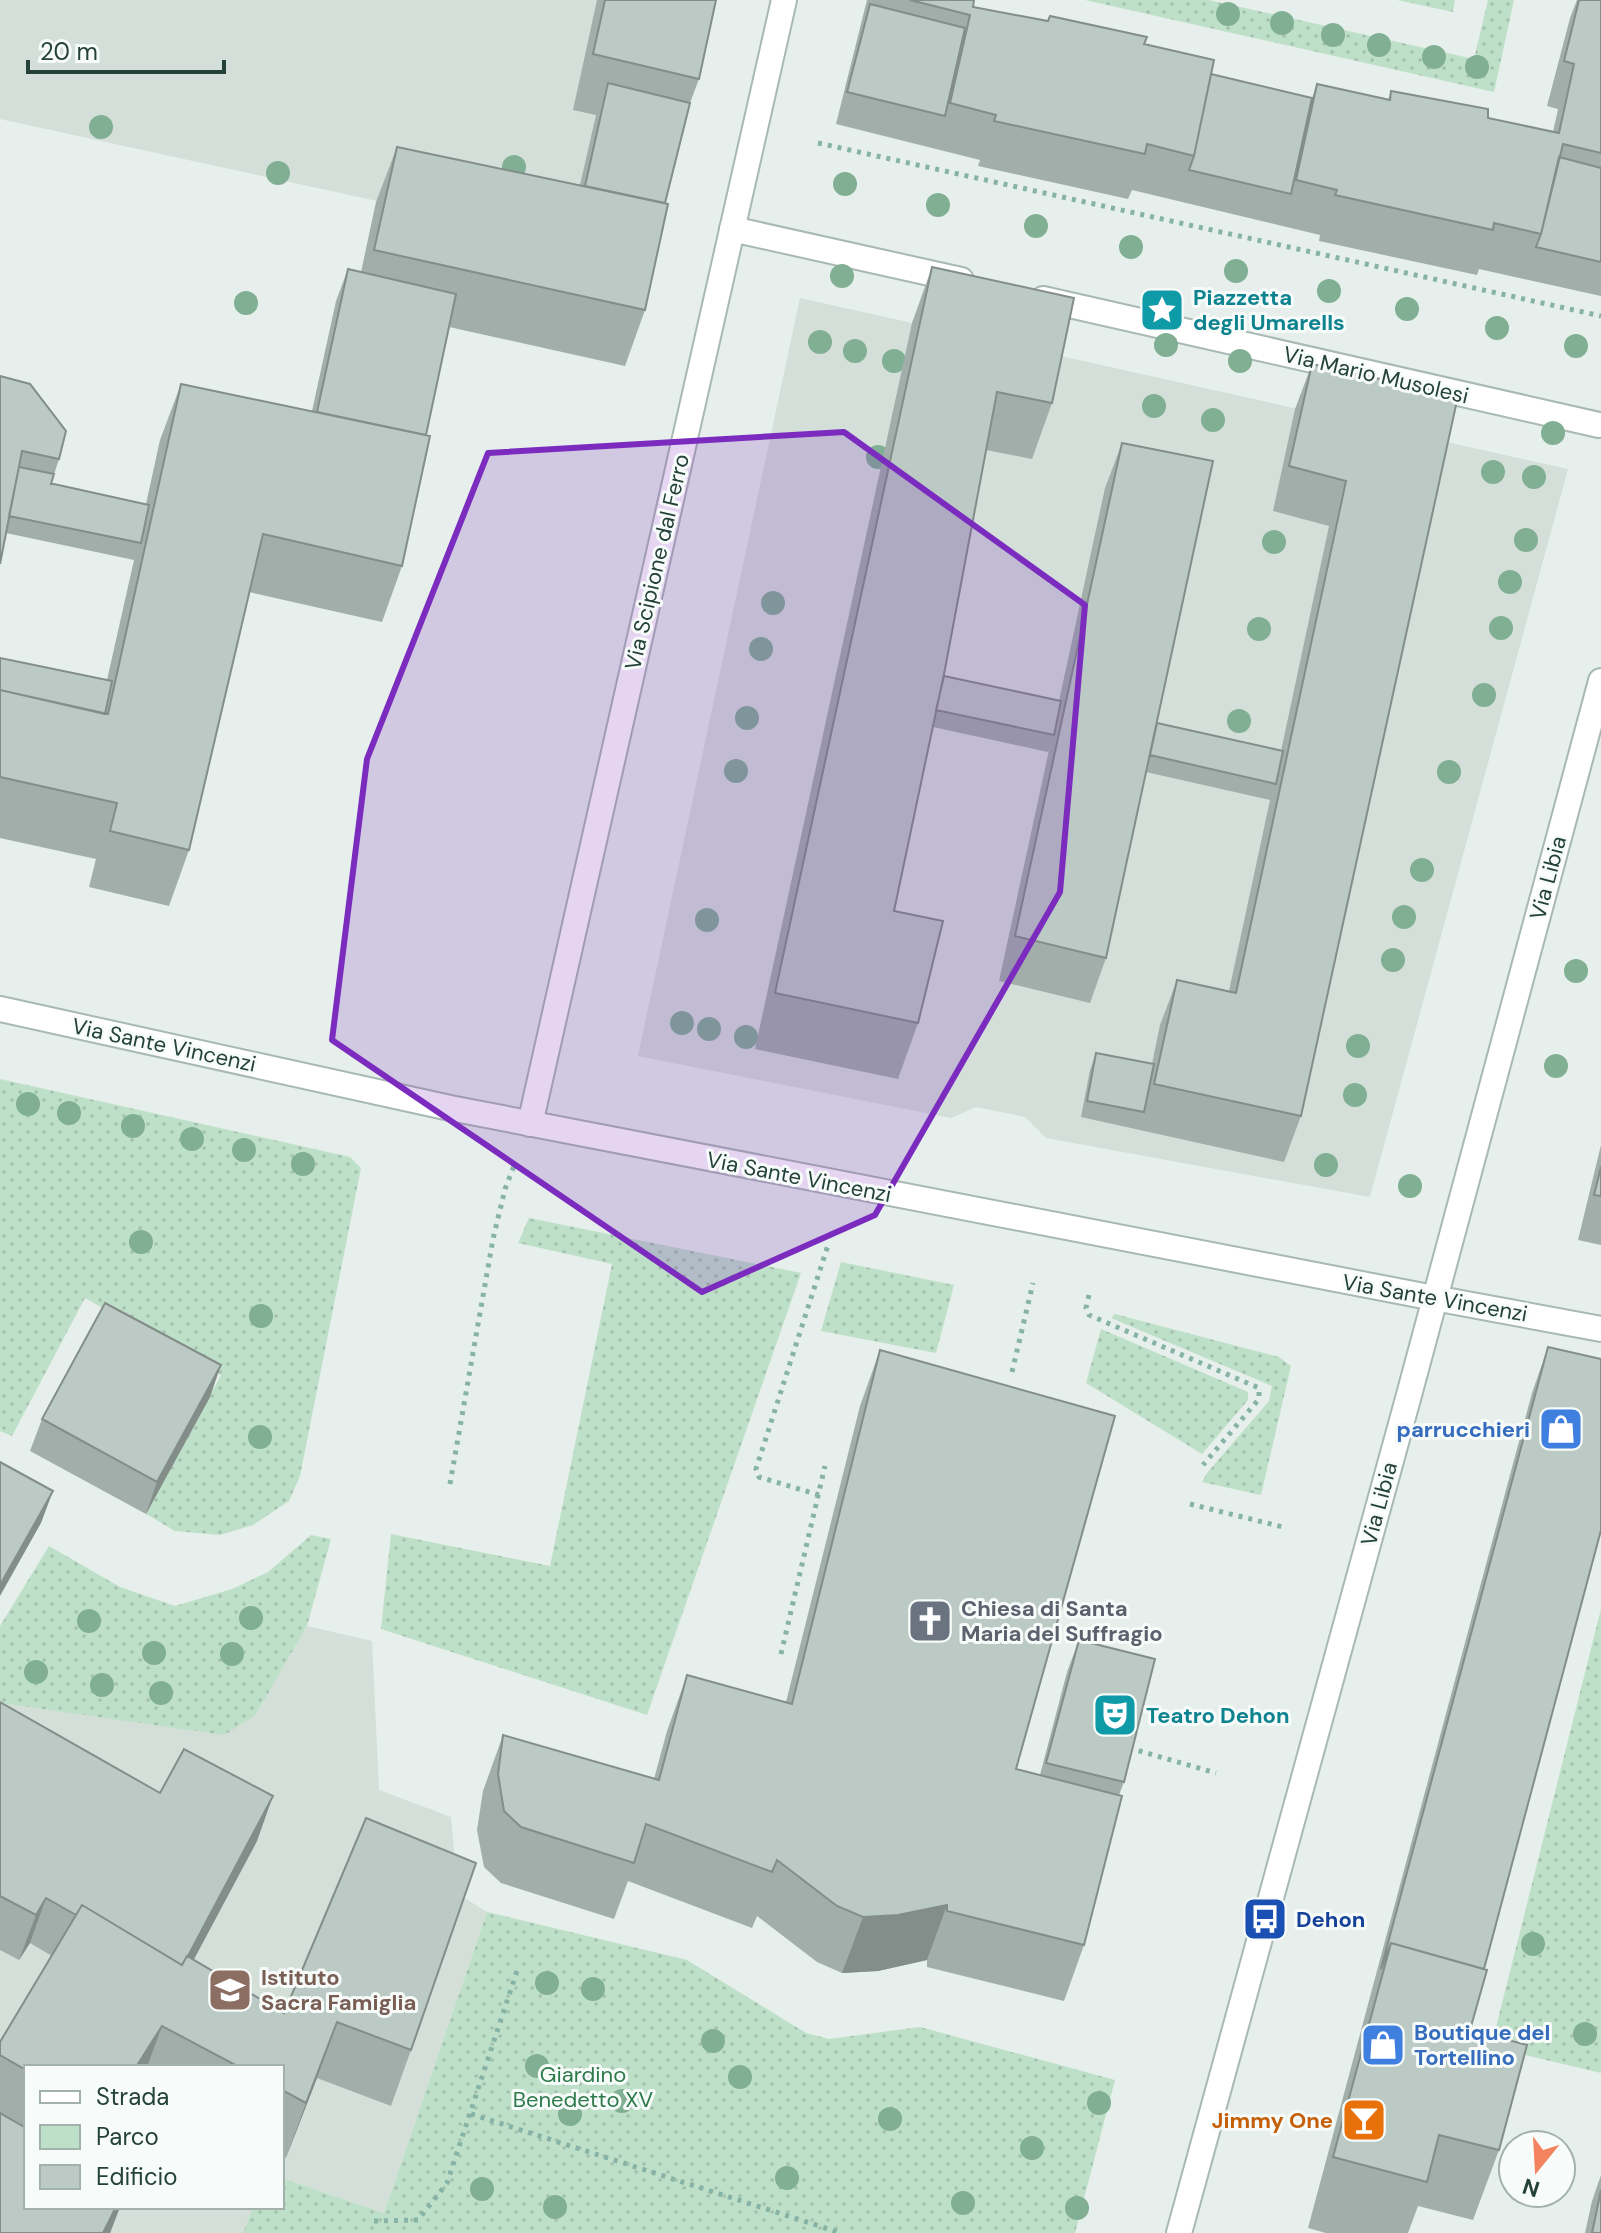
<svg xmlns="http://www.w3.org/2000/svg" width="1601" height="2233" font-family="'DM Sans',sans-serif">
<defs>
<pattern id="green-dots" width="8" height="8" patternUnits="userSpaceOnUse" patternTransform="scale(2)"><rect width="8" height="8" fill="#bfe0c8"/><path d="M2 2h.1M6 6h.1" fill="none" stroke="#a4c1ad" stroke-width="1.8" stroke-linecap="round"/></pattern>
</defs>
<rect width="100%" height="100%" fill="#e6efeb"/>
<!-- built -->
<path fill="#d4dfda" d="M 0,0 L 707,0 L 648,260 L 0,119 Z
M 800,298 L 1568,469 L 1370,1197 L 1046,1138 L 1025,1117 L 976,1107 L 951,1118 L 638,1056 Z
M 307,1626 L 372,1641 L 379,1790 L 451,1817 L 458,1894 L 487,1912 L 384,2213 L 282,2178 L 282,2067 L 26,2067 L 26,2207 L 253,2207 L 243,2233 L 0,2233 L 0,1703 L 224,1734 L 255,1716 Z"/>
<!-- green -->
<path fill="url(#green-dots)" d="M 1085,0 L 1209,0 L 1474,59 L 1488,0 L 1514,0 L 1494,92 Z
M 1397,0 L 1455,0 L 1453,12 Z
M 0,1079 L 350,1157 L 361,1168 L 300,1476 L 289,1501 L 253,1525 L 220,1535 L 175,1531 L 146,1514 L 221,1375 L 85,1298 L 12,1436 L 0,1431 Z
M 529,1218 L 801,1273 L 647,1715 L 381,1629 L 391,1534 L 550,1566 L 612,1264 L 518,1243 Z
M 841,1262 L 954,1285 L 936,1353 L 821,1331 Z
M 1115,1314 L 1279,1357 L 1291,1366 L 1261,1495 L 1202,1482 L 1207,1473 L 1269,1401 L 1272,1386 L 1111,1318 Z
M 1101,1329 L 1248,1392 L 1248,1400 L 1202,1454 L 1086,1383 Z
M 311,1535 L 331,1539 L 307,1626 L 255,1716 L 224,1735 L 0,1703 L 0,1626 L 49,1546 L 120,1587 L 175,1606 L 232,1589 L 268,1572 Z
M 1601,1609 L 1601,2073 L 1491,2047 Z
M 487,1912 L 687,1960 L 806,2033 L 829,2039 L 920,2027 L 1115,2080 L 1075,2233 L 243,2233 L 253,2207 L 282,2207 L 282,2178 L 384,2213 Z"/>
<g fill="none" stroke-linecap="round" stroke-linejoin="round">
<!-- pedestrian casing -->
<g stroke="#a8b8b2" stroke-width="28">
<path id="pedestrian" d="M 732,229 L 961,280
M 1043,299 L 1599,425"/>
</g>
<!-- minor casing -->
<g stroke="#a8b8b2" stroke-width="28">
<path id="minor" d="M 530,1124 L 784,0
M 1434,1298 L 1601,1329"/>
</g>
<!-- tertiary casing -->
<g stroke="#a8b8b2" stroke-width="28">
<path id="tertiary" d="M 0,1009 L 450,1108 L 1434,1298
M 1179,2233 L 1409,1395 L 1601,681"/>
</g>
<!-- path -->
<path stroke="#86b3a5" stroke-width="5" stroke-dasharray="4 6" stroke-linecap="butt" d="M 818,143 L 1601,316
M 1089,1295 L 1086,1308 L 1089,1315 L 1259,1388 L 1259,1399 L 1203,1465
M 1012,1372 L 1033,1283
M 450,1484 L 493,1239 L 505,1189 L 514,1166
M 819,1495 L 759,1477 L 756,1469 L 829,1242
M 1190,1504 L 1283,1527
M 781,1654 L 825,1466
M 1129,1748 L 1216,1773
M 471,2114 L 841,2233
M 374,2221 L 418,2220 L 447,2183 L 517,1971"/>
<!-- pedestrian -->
<use href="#pedestrian" stroke="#fff" stroke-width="24"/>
<!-- minor -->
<use href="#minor" stroke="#fff" stroke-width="24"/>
<!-- tertiary -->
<use href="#tertiary" stroke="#fff" stroke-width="24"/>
</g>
<!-- trees -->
<g fill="#80af93">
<circle cx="1228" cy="14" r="12"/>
<circle cx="1282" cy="23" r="12"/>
<circle cx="1333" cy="35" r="12"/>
<circle cx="1379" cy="45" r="12"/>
<circle cx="1434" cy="57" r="12"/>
<circle cx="1477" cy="67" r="12"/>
<circle cx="101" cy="127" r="12"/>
<circle cx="514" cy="167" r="12"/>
<circle cx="278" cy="173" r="12"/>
<circle cx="845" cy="184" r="12"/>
<circle cx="938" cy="205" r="12"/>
<circle cx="1036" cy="226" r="12"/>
<circle cx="1131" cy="247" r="12"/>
<circle cx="1236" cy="271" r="12"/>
<circle cx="842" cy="276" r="12"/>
<circle cx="1329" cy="291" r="12"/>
<circle cx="246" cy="303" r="12"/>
<circle cx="1407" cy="309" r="12"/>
<circle cx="1497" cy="328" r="12"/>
<circle cx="820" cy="342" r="12"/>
<circle cx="1166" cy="345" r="12"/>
<circle cx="1576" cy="346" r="12"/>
<circle cx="855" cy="351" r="12"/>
<circle cx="894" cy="361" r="12"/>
<circle cx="1240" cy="361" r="12"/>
<circle cx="1154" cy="406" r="12"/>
<circle cx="1213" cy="420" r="12"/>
<circle cx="1553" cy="433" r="12"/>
<circle cx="878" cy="457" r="12"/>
<circle cx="1493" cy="472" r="12"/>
<circle cx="1534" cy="477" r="12"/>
<circle cx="1526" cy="540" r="12"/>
<circle cx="1274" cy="542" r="12"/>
<circle cx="1510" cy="582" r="12"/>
<circle cx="773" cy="603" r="12"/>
<circle cx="1501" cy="628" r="12"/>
<circle cx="1259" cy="629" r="12"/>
<circle cx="761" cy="649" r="12"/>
<circle cx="1484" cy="695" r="12"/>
<circle cx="747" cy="718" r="12"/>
<circle cx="1239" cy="721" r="12"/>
<circle cx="736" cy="771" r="12"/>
<circle cx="1449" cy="772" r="12"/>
<circle cx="1422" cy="870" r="12"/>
<circle cx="1404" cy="917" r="12"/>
<circle cx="707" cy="920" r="12"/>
<circle cx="1393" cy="960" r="12"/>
<circle cx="1576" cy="971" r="12"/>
<circle cx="682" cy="1023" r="12"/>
<circle cx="709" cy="1029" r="12"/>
<circle cx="746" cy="1037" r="12"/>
<circle cx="1358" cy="1046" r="12"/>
<circle cx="1556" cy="1066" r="12"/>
<circle cx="1355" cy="1095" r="12"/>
<circle cx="28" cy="1104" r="12"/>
<circle cx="69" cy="1113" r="12"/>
<circle cx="133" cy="1126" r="12"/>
<circle cx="192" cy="1139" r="12"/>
<circle cx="244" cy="1150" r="12"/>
<circle cx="303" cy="1164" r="12"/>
<circle cx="1326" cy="1165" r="12"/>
<circle cx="1410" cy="1186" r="12"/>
<circle cx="141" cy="1242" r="12"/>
<circle cx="261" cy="1316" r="12"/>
<circle cx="260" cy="1437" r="12"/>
<circle cx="251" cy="1618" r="12"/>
<circle cx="89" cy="1621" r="12"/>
<circle cx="154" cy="1653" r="12"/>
<circle cx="232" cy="1654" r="12"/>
<circle cx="36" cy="1672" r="12"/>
<circle cx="102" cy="1685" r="12"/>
<circle cx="161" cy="1693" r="12"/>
<circle cx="1533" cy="1944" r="12"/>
<circle cx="547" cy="1983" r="12"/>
<circle cx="593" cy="1989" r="12"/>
<circle cx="1585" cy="2034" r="12"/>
<circle cx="713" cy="2041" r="12"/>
<circle cx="537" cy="2066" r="12"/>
<circle cx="740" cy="2077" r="12"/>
<circle cx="622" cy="2101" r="12"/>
<circle cx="1099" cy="2103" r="12"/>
<circle cx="570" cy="2114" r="12"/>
<circle cx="890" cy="2119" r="12"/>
<circle cx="1032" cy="2148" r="12"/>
<circle cx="787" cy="2178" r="12"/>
<circle cx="482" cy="2189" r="12"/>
<circle cx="963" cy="2203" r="12"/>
<circle cx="555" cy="2207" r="12"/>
<circle cx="1077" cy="2208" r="12"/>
</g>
<!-- wall -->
<path fill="#a1aea9" d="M 597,0 L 716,0 L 699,79 L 690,103 L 665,203 L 645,310 L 625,366 L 449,327 L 426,435 L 402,566 L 382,622 L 249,592 L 189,850 L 169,906 L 89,887 L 96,859 L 0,838 L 0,658 L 107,680 L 134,560 L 6,533 L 0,376 L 59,459 L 51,484 L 146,504 L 160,440 L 181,384 L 312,411 L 336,301 L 348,269 L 361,272 L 376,202 L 397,147 L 580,185 L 596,115 L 573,110 Z
M 867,0 L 974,0 L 973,7 L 1144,44 L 1211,74 L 1312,98 L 1317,84 L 1388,100 L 1391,91 L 1488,118 L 1553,132 L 1558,109 L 1547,106 L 1570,18 L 1577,0 L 1601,0 L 1601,296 L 1479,269 L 1477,275 L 1319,241 L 1320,235 L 1132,190 L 1128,199 L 978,166 L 980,160 L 836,124 Z
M 932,267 L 1052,403 L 1032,459 L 986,450 L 944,676 L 1059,701 L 1105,488 L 1122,443 L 1157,723 L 1281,751 L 1329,526 L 1273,511 L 1295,409 L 1312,364 L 1458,396 L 1301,1116 L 1284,1162 L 1081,1117 L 1090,1070 L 1096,1053 L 1152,1064 L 1160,1025 L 1177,980 L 1229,991 L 1270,800 L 1146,772 L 1106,958 L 1090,1003 L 999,981 L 1049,750 L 1048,752 L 933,727 L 894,911 L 918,1023 L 898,1079 L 755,1049 L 912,323 Z
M 1601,1145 L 1601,1245 L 1578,1240 Z
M 1548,1347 L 1484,1969 L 1470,2030 L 1499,2150 L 1473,2220 L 1418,2206 L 1408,2233 L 1326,2233 L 1308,2228 L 1532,1393 Z
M 880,1350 L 1016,1769 L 1040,1775 L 1067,1672 L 1079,1640 L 1124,1782 L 1119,1795 L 1084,1945 L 1064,2001 L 927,1967 L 927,1960 L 878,1971 L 842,1973 L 817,1962 L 757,1916 L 752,1928 L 628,1881 L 614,1919 L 501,1883 L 484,1867 L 477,1830 L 483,1791 L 503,1735 L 654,1779 L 667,1731 L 687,1675 L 786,1702 L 860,1406 Z
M 210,1397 L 146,1514 L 30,1451 L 42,1419 Z
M 0,1702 L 160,1793 L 257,1841 L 194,1959 L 284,2013 L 366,1818 L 411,2050 L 391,2106 L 317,2078 L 286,2158 L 282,2156 L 282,2067 L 26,2067 L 26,2207 L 120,2207 L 110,2233 L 0,2233 L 0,2042 L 52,1956 L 30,1943 L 19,1960 L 0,1950 Z
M 1601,2175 L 1601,2233 L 1585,2233 L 1592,2201 Z"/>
<!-- shaded-wall -->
<path fill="#838d89" d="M 221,1365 L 210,1397 L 146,1514 L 157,1482 Z
M 53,1491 L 41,1523 L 0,1596 L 0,1585 Z
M 273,1796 L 257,1841 L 161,2021 L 178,1976 Z
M 46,1898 L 30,1943 L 19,1960 L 36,1915 Z
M 947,1905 L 927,1960 L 878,1971 L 842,1973 L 863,1917 Z
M 337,2022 L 317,2078 L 286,2158 L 306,2103 Z
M 162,2026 L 147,2067 L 136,2067 Z
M 116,2207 L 120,2207 L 110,2233 L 103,2233 Z"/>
<!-- building -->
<path fill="#bbcac4" stroke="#838d89" stroke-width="2" d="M 605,0 L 716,0 L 699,79 L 593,54 Z
M 910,0 L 974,0 L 973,7 L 1048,21 L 1050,16 L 1147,37 L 1144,44 L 1214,60 L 1194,156 L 1147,144 L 1145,154 L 994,121 L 996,115 L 950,103 L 970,15 Z
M 1579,0 L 1601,0 L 1601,153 L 1563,144 L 1541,234 L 1494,223 L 1493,230 L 1335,195 L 1337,190 L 1296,180 L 1317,84 L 1390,100 L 1391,91 L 1488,109 L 1488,118 L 1559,133 L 1574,64 L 1564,61 Z
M 870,4 L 965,28 L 945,116 L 847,92 Z
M 1211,74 L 1312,98 L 1291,194 L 1189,170 L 1194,156 Z
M 608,83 L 690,103 L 665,203 L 585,186 Z
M 397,147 L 668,204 L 645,310 L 374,250 Z
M 1559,157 L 1601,168 L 1601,262 L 1536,247 L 1541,234 Z
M 932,267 L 1074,298 L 1052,403 L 997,392 L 945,669 L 894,911 L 943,921 L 918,1023 L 775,993 Z
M 348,269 L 456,294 L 426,435 L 317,412 Z
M 1312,364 L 1458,396 L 1301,1116 L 1154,1084 L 1177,980 L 1236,993 L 1346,481 L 1289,466 Z
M 0,376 L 30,384 L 66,431 L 59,459 L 22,451 L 0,564 Z
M 181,384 L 430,436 L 402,566 L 263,534 L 189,850 L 110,831 L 117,803 L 0,777 L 0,690 L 108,714 Z
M 1122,443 L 1213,461 L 1106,958 L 1015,936 Z
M 19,467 L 54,474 L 51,484 L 54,484 L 149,505 L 141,543 L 9,516 Z
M 0,658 L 112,681 L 105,714 L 0,690 Z
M 944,676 L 1061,701 L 1054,735 L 936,710 Z
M 1157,723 L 1283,751 L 1276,784 L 1150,755 Z
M 1096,1053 L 1154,1064 L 1144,1112 L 1087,1101 Z
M 1601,1167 L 1601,1196 L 1594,1195 Z
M 105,1303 L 221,1365 L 157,1482 L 42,1419 Z
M 1548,1347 L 1601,1359 L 1601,1530 L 1484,1969 L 1391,1943 L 1381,1969 Z
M 880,1350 L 1115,1416 L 1016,1769 L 1122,1796 L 1084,1945 L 947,1911 L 947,1905 L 898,1915 L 863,1917 L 837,1906 L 777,1860 L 772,1872 L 646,1824 L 634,1863 L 521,1827 L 504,1811 L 498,1774 L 503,1735 L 659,1780 L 687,1675 L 792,1704 Z
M 0,1462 L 53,1491 L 0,1585 Z
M 1079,1640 L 1155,1659 L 1124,1782 L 1046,1763 Z
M 0,1702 L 160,1793 L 184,1749 L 273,1796 L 188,1956 L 187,1956 L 182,1965 L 82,1905 L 76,1915 L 46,1898 L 36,1915 L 0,1896 Z
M 366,1818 L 476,1863 L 411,2050 L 337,2022 L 306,2103 L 282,2090 L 282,2067 L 239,2067 L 162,2026 L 136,2067 L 26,2067 L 26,2070 L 0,2055 L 0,2042 L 82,1905 L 182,1965 L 187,1956 L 284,2013 Z
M 1391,1943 L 1487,1970 L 1470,2030 L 1527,2045 L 1499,2150 L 1439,2135 L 1427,2182 L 1333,2157 Z
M 0,2113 L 26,2128 L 26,2207 L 116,2207 L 103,2233 L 0,2233 Z
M 1601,2190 L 1601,2233 L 1592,2233 Z"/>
<!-- marked area -->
<path fill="#7b2cbf" fill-opacity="0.2" stroke="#7b2cbf" stroke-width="6" stroke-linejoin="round" d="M 844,432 L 1085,605 L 1060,892 L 875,1215 L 702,1292 L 332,1040 L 367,759 L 488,453 Z"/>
<!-- icons -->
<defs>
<g id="sight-square" transform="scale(2.3)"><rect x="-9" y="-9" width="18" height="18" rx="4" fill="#0f9aa8" stroke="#f7fbf9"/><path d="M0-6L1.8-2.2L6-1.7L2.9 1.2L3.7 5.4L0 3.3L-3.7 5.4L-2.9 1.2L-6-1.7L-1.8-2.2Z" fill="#fff"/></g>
<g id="shop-square" transform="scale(2.3)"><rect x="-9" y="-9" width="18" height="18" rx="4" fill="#3f7fe0" stroke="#f7fbf9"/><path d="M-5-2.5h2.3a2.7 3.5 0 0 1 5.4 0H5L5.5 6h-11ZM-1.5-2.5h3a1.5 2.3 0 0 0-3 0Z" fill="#fff"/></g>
<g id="church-square" transform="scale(2.3)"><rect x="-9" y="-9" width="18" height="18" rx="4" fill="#6b7280" stroke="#f7fbf9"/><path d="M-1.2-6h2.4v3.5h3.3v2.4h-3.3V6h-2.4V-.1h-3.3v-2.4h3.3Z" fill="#fff"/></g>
<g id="theatre-square" transform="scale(2.3)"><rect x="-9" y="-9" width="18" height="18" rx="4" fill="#0f9aa8" stroke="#f7fbf9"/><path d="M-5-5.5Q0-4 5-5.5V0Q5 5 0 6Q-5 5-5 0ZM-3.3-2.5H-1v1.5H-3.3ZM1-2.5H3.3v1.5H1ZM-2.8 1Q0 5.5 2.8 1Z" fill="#fff"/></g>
<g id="bus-square" transform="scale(2.3)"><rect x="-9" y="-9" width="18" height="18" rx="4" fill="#1a4fb4" stroke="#f7fbf9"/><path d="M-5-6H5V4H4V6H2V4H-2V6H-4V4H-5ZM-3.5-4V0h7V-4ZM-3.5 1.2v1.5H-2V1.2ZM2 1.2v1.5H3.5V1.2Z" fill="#fff"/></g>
<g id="school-square" transform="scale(2.3)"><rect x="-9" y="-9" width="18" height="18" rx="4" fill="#8d6e63" stroke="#f7fbf9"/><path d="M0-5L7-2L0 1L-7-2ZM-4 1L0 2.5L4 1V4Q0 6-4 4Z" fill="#fff"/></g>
<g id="bar-square" transform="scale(2.3)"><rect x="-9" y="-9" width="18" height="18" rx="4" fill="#e8710a" stroke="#f7fbf9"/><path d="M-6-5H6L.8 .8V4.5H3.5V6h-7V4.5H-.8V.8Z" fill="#fff"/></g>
</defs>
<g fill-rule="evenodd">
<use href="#sight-square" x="1162" y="310"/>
<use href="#shop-square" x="1561" y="1429"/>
<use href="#church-square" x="930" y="1621"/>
<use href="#theatre-square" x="1115" y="1715"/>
<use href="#bus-square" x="1265" y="1919"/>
<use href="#school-square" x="230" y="1990"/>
<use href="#shop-square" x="1383" y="2045"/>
<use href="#bar-square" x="1364" y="2120"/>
</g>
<g text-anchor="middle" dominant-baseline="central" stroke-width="6" stroke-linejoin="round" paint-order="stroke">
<!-- culture labels -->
<g font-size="22" font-weight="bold" fill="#0d838f" stroke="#f7fbf9" text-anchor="start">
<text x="1193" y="297">Piazzetta<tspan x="1193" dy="25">degli Umarells</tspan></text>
<text x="1146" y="1715">Teatro Dehon</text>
</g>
<!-- street labels -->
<g font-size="22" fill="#24423a" stroke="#f7fbf9">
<text transform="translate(1376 375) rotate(13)">Via Mario Musolesi</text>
<text transform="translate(657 562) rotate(-77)">Via Scipione dal Ferro</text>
<text transform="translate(1548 878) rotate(-75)">Via Libia</text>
<text transform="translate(164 1045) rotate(12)">Via Sante Vincenzi</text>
<text transform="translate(799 1177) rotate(11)">Via Sante Vincenzi</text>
<text transform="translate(1435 1298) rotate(10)">Via Sante Vincenzi</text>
<text transform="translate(1379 1504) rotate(-75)">Via Libia</text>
</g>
<!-- shop labels -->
<g font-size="22" font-weight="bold" fill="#366cbe" stroke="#f7fbf9" text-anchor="end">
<text x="1530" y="1429">parrucchieri</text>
<text x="1414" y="2032" text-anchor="start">Boutique del<tspan x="1414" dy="25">Tortellino</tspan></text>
</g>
<!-- worship labels -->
<g font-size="22" font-weight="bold" fill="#5b616d" stroke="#f7fbf9" text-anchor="start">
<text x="961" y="1608">Chiesa di Santa<tspan x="961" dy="25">Maria del Suffragio</tspan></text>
</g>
<!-- transit labels -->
<g font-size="22" font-weight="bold" fill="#164399" stroke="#f7fbf9" text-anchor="start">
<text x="1296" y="1919">Dehon</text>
</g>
<!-- education labels -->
<g font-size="22" font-weight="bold" fill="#785e54" stroke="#f7fbf9" text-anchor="start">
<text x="261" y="1977">Istituto<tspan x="261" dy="25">Sacra Famiglia</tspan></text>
</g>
<!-- park labels -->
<g font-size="22" fill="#2d7a4b" stroke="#f7fbf9">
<text x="583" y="2074">Giardino<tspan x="583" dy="25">Benedetto XV</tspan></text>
</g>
<!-- food labels -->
<g font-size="22" font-weight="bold" fill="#c56008" stroke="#f7fbf9" text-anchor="end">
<text x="1333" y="2120">Jimmy One</text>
</g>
</g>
<!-- legend -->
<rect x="24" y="2065" width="260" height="144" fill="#f7fbf9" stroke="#a3b1ad" stroke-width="2"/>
<rect x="40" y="2091" width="40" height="12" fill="#ffffff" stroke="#a3b1ad" stroke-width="2"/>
<text x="96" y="2105" font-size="24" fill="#24423a">Strada</text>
<rect x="40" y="2125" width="40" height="24" fill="#bfe0c8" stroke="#a3b1ad" stroke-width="2"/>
<text x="96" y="2145" font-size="24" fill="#24423a">Parco</text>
<rect x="40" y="2165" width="40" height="24" fill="#bbcac4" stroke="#a3b1ad" stroke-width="2"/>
<text x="96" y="2185" font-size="24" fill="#24423a">Edificio</text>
<!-- north arrow -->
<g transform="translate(1537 2169) rotate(198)"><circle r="38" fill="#f7fbf9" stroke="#a3b1ad" stroke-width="2"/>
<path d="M0-6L14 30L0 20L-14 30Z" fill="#f4845f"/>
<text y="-12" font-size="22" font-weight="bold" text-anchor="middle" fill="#24423a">N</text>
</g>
<!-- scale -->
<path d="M28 60v12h196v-12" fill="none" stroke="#24423a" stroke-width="4"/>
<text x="40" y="60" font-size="24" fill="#24423a" stroke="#f7fbf9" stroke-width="6" paint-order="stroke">20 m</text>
</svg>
